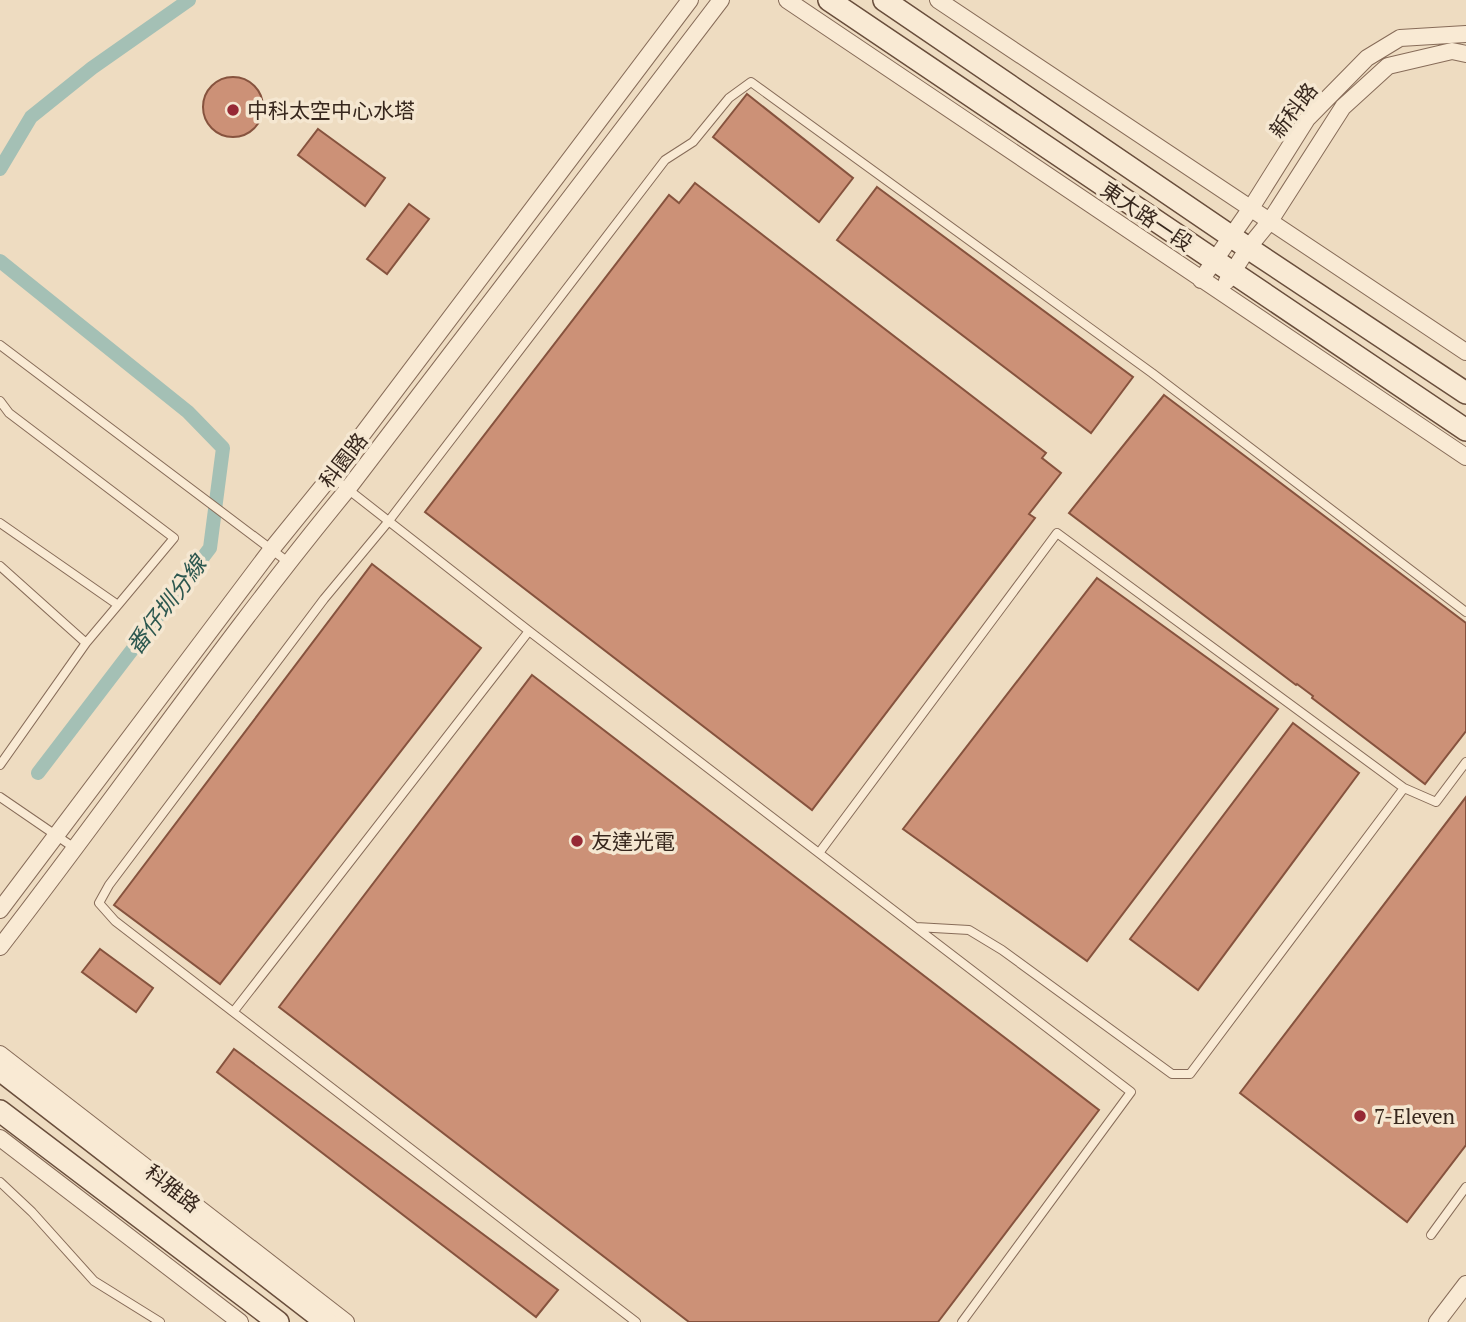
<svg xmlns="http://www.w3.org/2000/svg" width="1466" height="1322" font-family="'PT Serif','Noto Sans TC',serif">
<rect width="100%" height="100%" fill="#eedcc1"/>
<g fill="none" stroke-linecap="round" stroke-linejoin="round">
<!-- canal -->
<path stroke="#a4c0b5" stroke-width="14" d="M 0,169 L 31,117 L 92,68 L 189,0
M 0,261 L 188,412 L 223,448 L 210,548 L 38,773"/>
</g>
<!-- building -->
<path fill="#cc9177" stroke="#86533e" stroke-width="2" d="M203 107a30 30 0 1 1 60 0a30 30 0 1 1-60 0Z
M 747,94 L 853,178 L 819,222 L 713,137 Z
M 318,129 L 385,178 L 365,206 L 298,155 Z
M 695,183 L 1046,453 L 1042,458 L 1061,473 L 1029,514 L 1035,518 L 812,810 L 425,512 L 669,195 L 679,203 Z
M 877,187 L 1133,377 L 1091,433 L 837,240 Z
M 409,204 L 429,219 L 387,274 L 367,259 Z
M 1164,395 L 1466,623 L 1466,731 L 1425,784 L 1312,698 L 1313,696 L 1297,684 L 1296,685 L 1069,513 Z
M 372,564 L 481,648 L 220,984 L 114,905 Z
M 1097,578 L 1278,709 L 1087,961 L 903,829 Z
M 532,675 L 1099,1110 L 938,1322 L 689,1322 L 279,1007 Z
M 1293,723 L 1359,773 L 1198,990 L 1130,939 Z
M 1466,797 L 1466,1145 L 1407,1222 L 1240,1093 Z
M 100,949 L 153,988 L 136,1012 L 82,972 Z
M 234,1049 L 558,1290 L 536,1317 L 217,1072 Z"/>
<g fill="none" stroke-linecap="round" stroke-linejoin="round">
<!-- lane casing -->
<g stroke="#876c59" stroke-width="10">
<path id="lane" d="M 0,345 L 288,562
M 0,401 L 9,413 L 174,538 L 118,605 L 0,523
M 0,566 L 86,643 L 118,605
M 529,631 L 1131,1092 L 962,1322
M 0,765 L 86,643
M 1404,788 L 1436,802 L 1466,762
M 0,797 L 76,849
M 819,853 L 1057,533 L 1404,788 L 1190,1074 L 1172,1074 L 1002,950 L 969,930 L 916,927
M 234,1011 L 529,631 L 331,476
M 0,1182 L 32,1212 L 94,1281 L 160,1322
M 1431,1235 L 1466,1187
M 636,1322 L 115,921 L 99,903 L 109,885 L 324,599 L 388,522 L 665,160 L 693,142 L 729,98 L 751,82 L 1152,373 L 1466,612"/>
</g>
<!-- street casing -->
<g stroke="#876c59" stroke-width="18">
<path id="street" d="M 787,0 L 1466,457
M 938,0 L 1466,352
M 1201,280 L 1251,208 L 1307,119 L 1367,58 L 1400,38 L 1466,34
M 1227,281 L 1248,248 L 1270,221 L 1343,107 L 1388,66 L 1452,51 L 1466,54
M 0,910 L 271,550 L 331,476 L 690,0
M 0,947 C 117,796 225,638 347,490 L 721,0
M 0,1054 L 346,1322
M 0,1138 L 240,1322
M 1437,1322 L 1466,1284"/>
</g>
<!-- secondary casing -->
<g stroke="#694e3c" stroke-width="24">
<path id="secondary" d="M 829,0 L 1466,430
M 884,0 L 1248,248 L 1466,393
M 0,1070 L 326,1322
M 0,1111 L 278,1322"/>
</g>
<!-- lane -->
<use href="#lane" stroke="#f9ead4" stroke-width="8"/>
<!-- street -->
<use href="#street" stroke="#f9ead4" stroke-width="16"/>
<!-- secondary -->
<use href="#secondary" stroke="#f9ead4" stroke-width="21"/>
</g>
<!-- markers -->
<g fill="#962935" stroke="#f5e7d1" stroke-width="2.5">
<circle cx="233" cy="110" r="7"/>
<circle cx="577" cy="841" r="7"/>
<circle cx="1360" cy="1116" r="7"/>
</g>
<g text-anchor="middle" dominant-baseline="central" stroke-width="7" stroke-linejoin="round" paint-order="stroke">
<!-- poi labels -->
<g font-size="21" fill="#37271d" stroke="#f5e7d1" text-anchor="start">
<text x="247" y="110">中科太空中心水塔</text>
<text x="591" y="841">友達光電</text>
<text x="1374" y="1116">7-Eleven</text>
</g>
<!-- street labels -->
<g font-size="21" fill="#37271d" stroke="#f5e7d1">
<text transform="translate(1293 110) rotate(-52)">新科路</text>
<text transform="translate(1147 216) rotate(34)">東大路一段</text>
<text transform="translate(343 460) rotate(-52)">科園路</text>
<text transform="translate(173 1188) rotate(38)">科雅路</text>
</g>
<!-- water labels -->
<g font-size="23" font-style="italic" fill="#2c574f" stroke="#f5e7d1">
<text transform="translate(166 605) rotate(-53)">番仔圳分線</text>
</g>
</g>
</svg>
